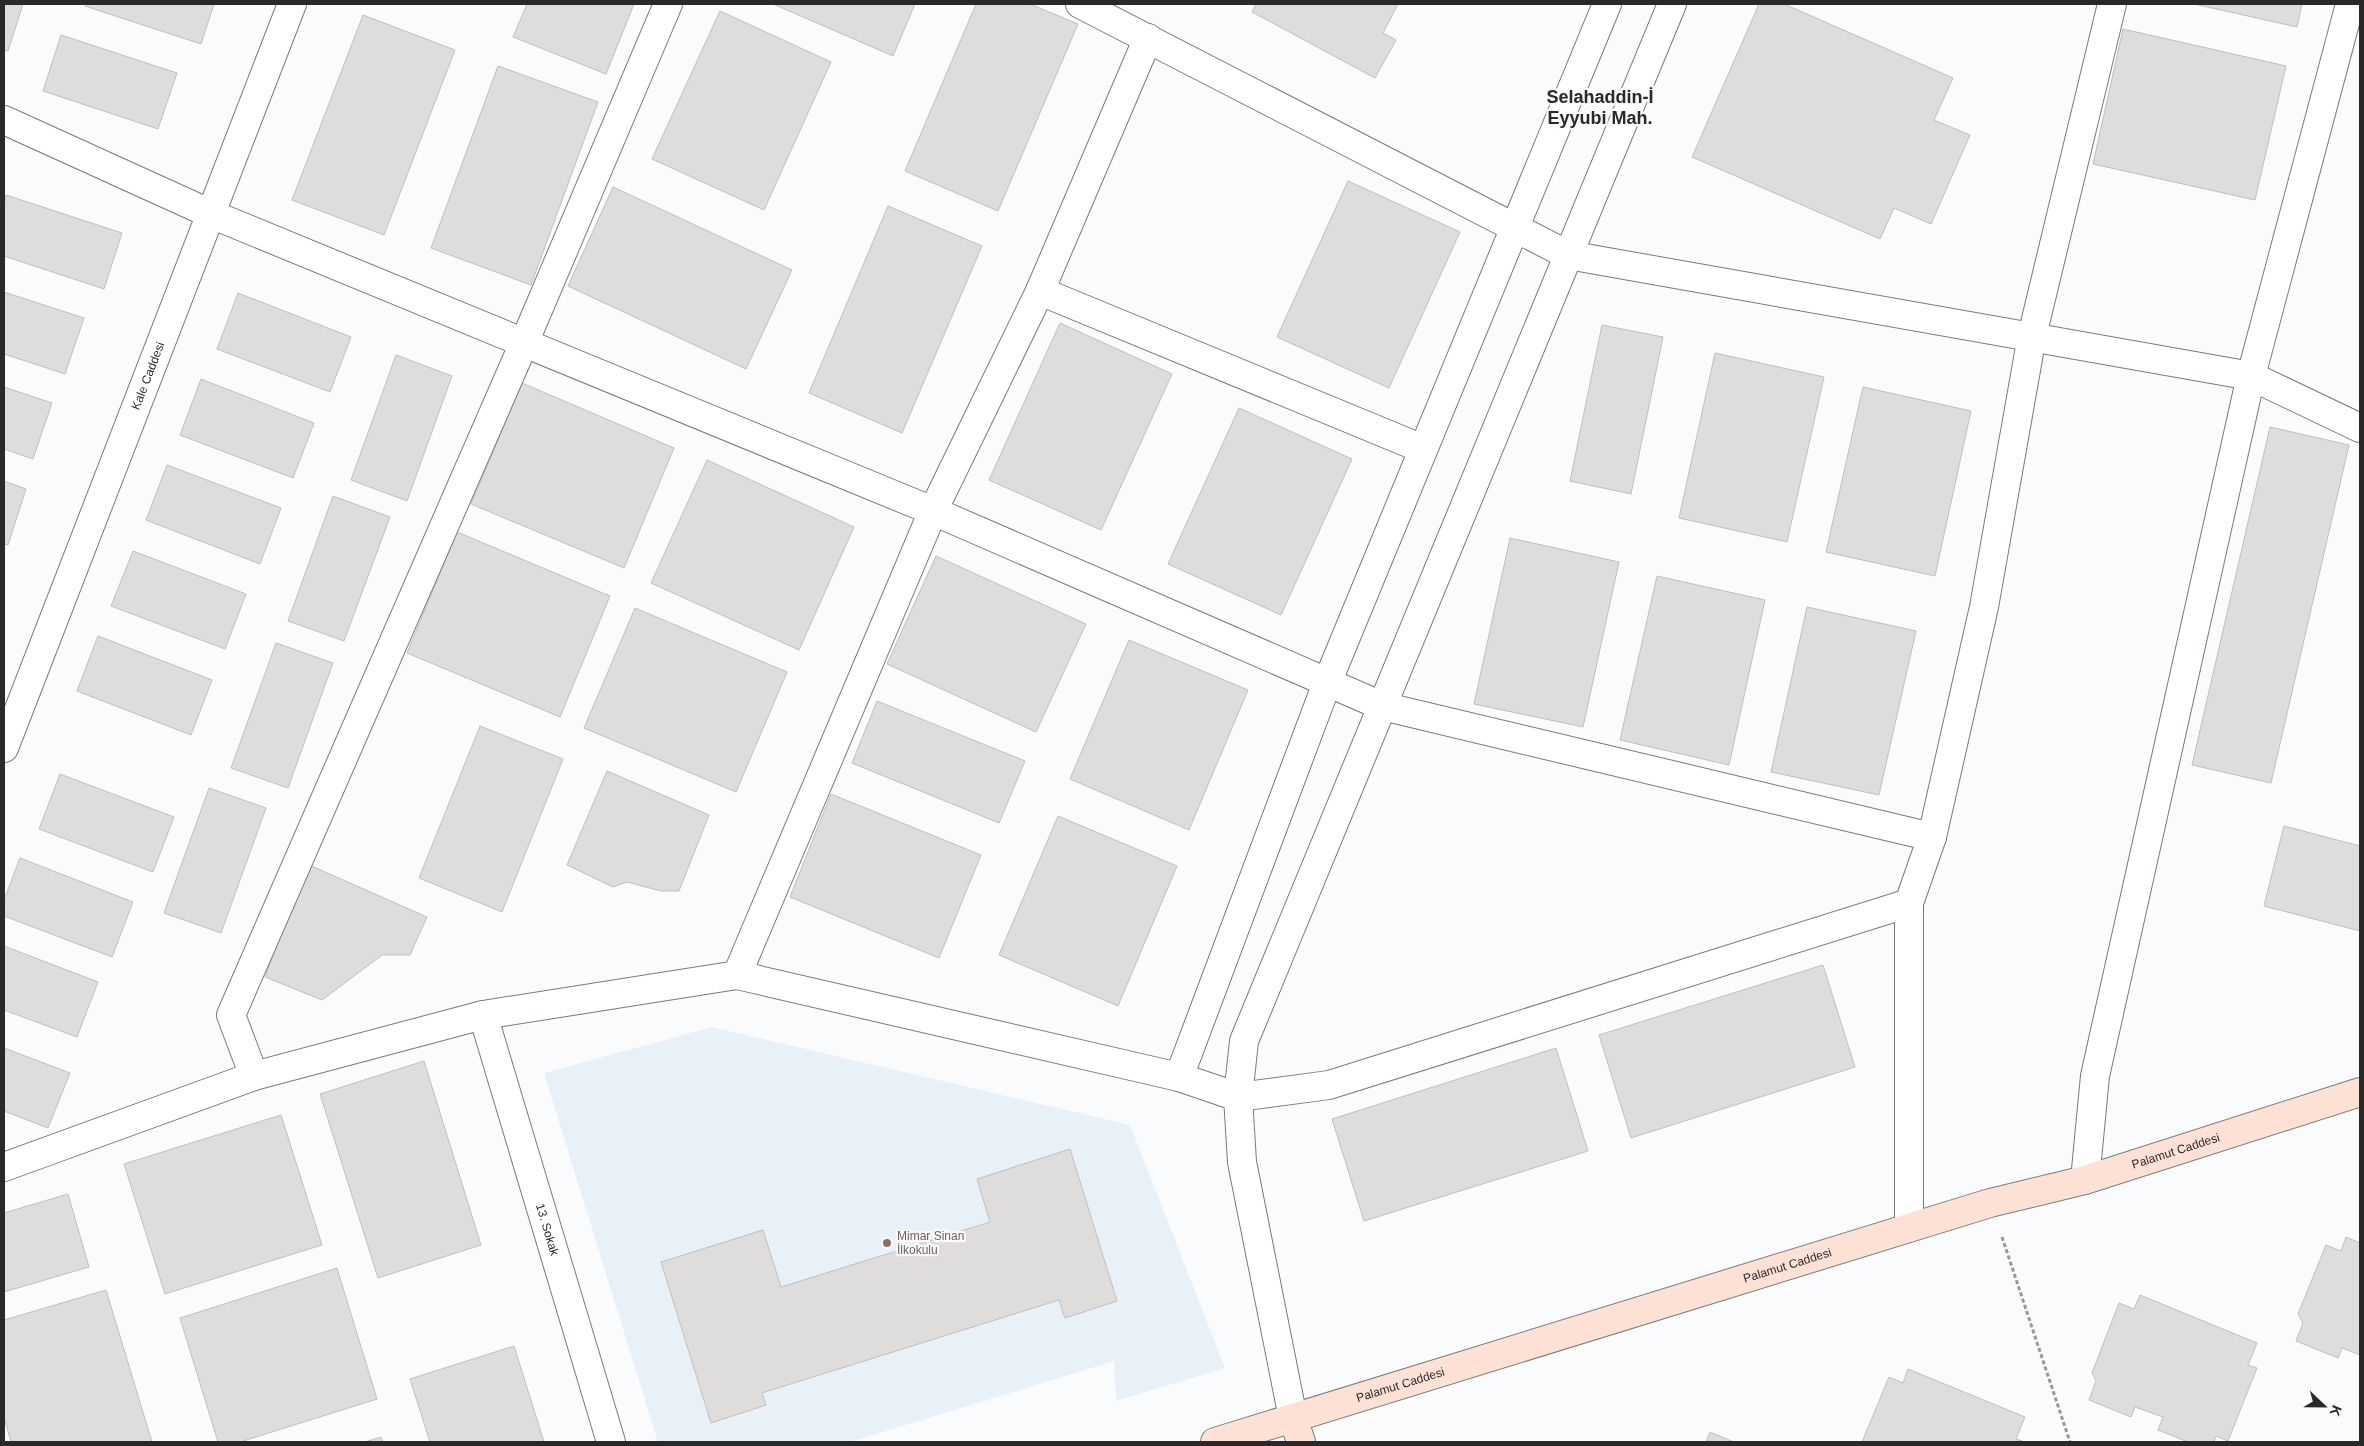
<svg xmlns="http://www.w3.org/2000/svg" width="2364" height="1446" font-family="Helvetica,sans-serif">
<rect width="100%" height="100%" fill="#f9fbfd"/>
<!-- built -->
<path fill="#e8f1f8" d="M 712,1027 L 1130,1125 L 1225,1368 L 1116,1401 L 1114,1361 L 850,1442 L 658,1442 L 544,1073 Z"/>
<!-- building -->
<path fill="#dfdddb" stroke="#c0bfbc" d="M 4,4 L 23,4 L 8,51 L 4,50 Z
M 86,4 L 214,4 L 201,44 L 85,6 Z
M 527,4 L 634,4 L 606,74 L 513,37 Z
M 773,4 L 915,4 L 893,56 Z
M 976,4 L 1030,4 L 1078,24 L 998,211 L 905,171 Z
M 1256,4 L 1398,4 L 1383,33 L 1396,40 L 1375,78 L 1252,12 Z
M 1759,4 L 1784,4 L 1953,78 L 1934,120 L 1970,135 L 1931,224 L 1894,208 L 1880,239 L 1692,157 Z
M 2194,4 L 2302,4 L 2297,27 Z
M 720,11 L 831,62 L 764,210 L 652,159 Z
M 363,15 L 455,50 L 384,235 L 292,200 Z
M 2123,29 L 2286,66 L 2255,200 L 2093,164 Z
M 61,35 L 177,73 L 158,129 L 43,91 Z
M 498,66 L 598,102 L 531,285 L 431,248 Z
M 1348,181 L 1460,232 L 1389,388 L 1277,337 Z
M 613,187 L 792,270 L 746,369 L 568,286 Z
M 6,195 L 122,233 L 104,289 L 4,256 L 4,203 Z
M 888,206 L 982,246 L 902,433 L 809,393 Z
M 4,292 L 84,318 L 65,374 L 4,354 Z
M 238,293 L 351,337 L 330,392 L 217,349 Z
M 1060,323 L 1172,374 L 1101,530 L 989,480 Z
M 1602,325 L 1663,337 L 1631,494 L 1570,481 Z
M 1715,353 L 1824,377 L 1787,542 L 1679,518 Z
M 396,355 L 452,376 L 407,501 L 351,480 Z
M 201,379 L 314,423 L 293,478 L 180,435 Z
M 522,383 L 674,448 L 624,568 L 471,504 Z
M 4,387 L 52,403 L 33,459 L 4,449 Z
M 1863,387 L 1971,411 L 1935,576 L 1826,552 Z
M 1239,408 L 1352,459 L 1281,615 L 1168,564 Z
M 2270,427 L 2349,445 L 2271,783 L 2192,765 Z
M 707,460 L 854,527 L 799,650 L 651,583 Z
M 167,465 L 281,508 L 260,564 L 146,520 Z
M 4,481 L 26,489 L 8,545 L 4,544 Z
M 333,496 L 390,517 L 344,641 L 288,621 Z
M 457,532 L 610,596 L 560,717 L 407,653 Z
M 1510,538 L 1619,562 L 1583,727 L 1474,704 Z
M 133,551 L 246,594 L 225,649 L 111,606 Z
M 936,556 L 1086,624 L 1036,732 L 887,664 Z
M 1657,576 L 1765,600 L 1729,765 L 1620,740 Z
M 1807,607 L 1916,631 L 1879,795 L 1771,772 Z
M 635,608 L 787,672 L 736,792 L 584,728 Z
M 98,636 L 212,680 L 191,735 L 77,691 Z
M 1129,640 L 1248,690 L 1189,830 L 1070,779 Z
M 276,643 L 333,663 L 288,788 L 231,768 Z
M 877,701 L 1025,761 L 999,823 L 852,763 Z
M 480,726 L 563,759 L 502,912 L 419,878 Z
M 607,771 L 709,815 L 679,891 L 661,891 L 627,882 L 613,887 L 567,865 Z
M 60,774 L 174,817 L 153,872 L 39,829 Z
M 209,788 L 266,808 L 221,933 L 164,913 Z
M 831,794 L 981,855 L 939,958 L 790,897 Z
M 1058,816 L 1177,866 L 1118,1006 L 999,955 Z
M 2284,826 L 2360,846 L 2360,931 L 2264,906 Z
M 20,858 L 133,902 L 112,957 L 4,916 L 4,900 Z
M 307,864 L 427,917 L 410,955 L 382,955 L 322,1000 L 265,977 Z
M 4,946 L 98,982 L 77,1037 L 4,1010 Z
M 1823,965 L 1855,1067 L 1631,1138 L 1599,1035 Z
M 4,1048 L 70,1073 L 48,1128 L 4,1111 Z
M 1556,1048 L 1588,1151 L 1364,1221 L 1332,1119 Z
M 424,1061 L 481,1245 L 378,1278 L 320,1094 Z
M 281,1115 L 322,1245 L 165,1294 L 124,1164 Z
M 1070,1149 L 1117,1301 L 1065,1318 L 1059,1300 L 762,1393 L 766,1405 L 711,1423 L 661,1262 L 763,1230 L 781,1287 L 990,1222 L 977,1179 Z
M 68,1194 L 89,1267 L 4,1292 L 4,1213 Z
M 2346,1237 L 2360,1243 L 2360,1355 L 2342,1348 L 2338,1358 L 2296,1341 L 2303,1323 L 2298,1314 L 2326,1245 L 2341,1251 Z
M 337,1268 L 377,1399 L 240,1442 L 218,1442 L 180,1318 Z
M 106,1290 L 152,1442 L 11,1442 L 4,1417 L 4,1320 Z
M 2140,1295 L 2257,1343 L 2248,1365 L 2257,1368 L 2228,1441 L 2216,1436 L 2214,1442 L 2188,1442 L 2158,1430 L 2163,1417 L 2135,1407 L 2131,1417 L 2089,1400 L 2096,1381 L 2092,1373 L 2119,1303 L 2134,1309 Z
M 514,1346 L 544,1442 L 430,1442 L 410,1379 Z
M 1908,1369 L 2025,1417 L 2016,1439 L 2025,1442 L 1862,1442 L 1889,1377 L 1903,1383 Z
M 1710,1432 L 1734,1442 L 1706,1442 Z
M 381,1437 L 383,1442 L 365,1442 Z"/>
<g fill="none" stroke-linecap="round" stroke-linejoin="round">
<!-- street casing -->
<g stroke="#787b7c" stroke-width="30">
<g id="street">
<path d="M 1080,4 L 1568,255 L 2251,376 L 2360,428"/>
<path d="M 4,120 L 211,214 L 933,511 L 1382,706 L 1932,837"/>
<path d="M 1040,291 L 1423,449"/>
<path id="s1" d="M 4,748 L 292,4"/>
<path d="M 737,975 L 933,511 L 1040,291 L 1148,38"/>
<path id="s2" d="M 483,1015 L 611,1442"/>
<path d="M 254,1076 L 231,1015 L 524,343 L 668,4"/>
<path d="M 1179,1077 L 1327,683 L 1607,4"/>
<path d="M 4,1167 L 254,1076 L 483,1015 L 737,975 L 1179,1077 L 1238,1097 L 1329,1085 L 1909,903"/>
<path d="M 2085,1180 L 2095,1076 L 2251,376 L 2350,4"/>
<path d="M 1909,1228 L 1909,903 L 1932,837 L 1984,607 L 2032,336 L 2112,4"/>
<path d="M 1293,1418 L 1242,1162 L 1238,1097 L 1244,1041 L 1672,4"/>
</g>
</g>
<!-- secondary casing -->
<g stroke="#787b7c" stroke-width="30">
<g id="secondary">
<path d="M 1293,1418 L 1301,1442"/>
<path id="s3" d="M 1215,1442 L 1990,1203 L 2085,1180 L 2360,1092"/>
</g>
</g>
<!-- path -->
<path stroke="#97989a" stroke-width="3" stroke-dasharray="4 2.5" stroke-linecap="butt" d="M 2002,1237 L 2070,1442"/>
<!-- street -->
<use href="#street" stroke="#fff" stroke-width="28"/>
<!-- secondary -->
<use href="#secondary" stroke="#fde1d5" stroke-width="28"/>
</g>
<!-- markers -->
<circle fill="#8d6e63" stroke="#f9fbfd" stroke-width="2" cx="887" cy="1243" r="5"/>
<g text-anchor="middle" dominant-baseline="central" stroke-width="4.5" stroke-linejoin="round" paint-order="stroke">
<!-- street labels -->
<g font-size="12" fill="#28292a" stroke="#f9fbfd">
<text stroke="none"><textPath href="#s1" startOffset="399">Kale Caddesi</textPath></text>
<text stroke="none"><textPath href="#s3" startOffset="1004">Palamut Caddesi</textPath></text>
<text stroke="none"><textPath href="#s2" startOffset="224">13. Sokak</textPath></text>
<text stroke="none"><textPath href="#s3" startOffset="599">Palamut Caddesi</textPath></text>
<text stroke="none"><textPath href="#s3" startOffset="194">Palamut Caddesi</textPath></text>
</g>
<!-- education labels -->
<g font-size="12" fill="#785e54" stroke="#f9fbfd" text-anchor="start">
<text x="897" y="1236">Mimar Sinan<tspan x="897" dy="14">İlkokulu</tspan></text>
</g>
<!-- district labels -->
<g font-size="18" font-weight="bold" fill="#28292a" stroke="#f9fbfd">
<text x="1600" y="97">Selahaddin-İ<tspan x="1600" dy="21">Eyyubi Mah.</tspan></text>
</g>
</g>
<!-- border -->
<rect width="2364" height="1446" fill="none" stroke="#28292a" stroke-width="10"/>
<!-- north arrow -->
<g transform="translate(2324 1406) rotate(112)" stroke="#f9fbfd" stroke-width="4" paint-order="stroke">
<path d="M0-4L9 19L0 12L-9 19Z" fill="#28292a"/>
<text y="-8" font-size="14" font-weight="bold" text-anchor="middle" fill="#28292a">K</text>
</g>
</svg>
